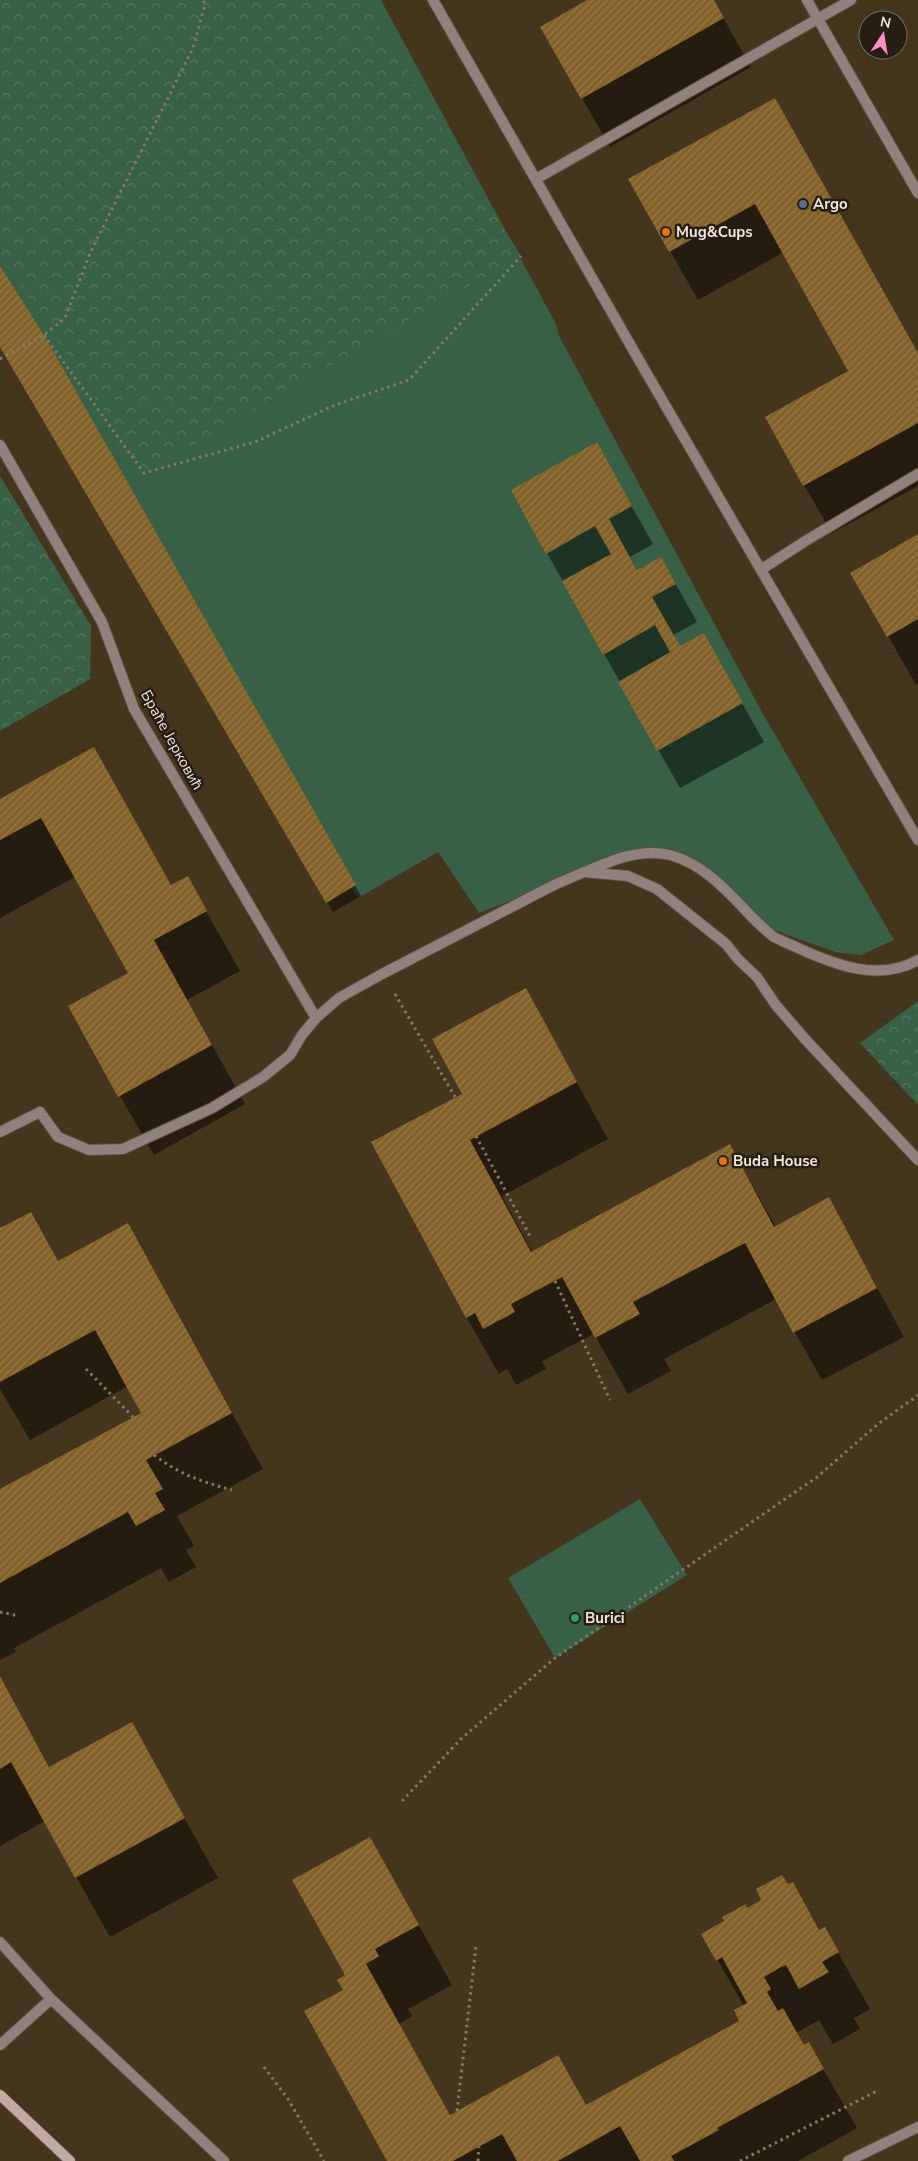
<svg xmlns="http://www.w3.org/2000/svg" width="918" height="2161" font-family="'Nunito Sans',sans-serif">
<defs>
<pattern id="park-crowns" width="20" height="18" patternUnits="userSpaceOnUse" patternTransform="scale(1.25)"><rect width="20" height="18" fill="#386044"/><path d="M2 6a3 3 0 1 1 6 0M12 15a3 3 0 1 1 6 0" fill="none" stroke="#55775e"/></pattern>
<pattern id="building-hatch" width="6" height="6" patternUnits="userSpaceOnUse" patternTransform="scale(1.25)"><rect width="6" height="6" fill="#83622a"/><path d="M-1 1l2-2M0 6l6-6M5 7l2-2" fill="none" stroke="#957848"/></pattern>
</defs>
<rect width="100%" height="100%" fill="#44351d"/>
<!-- grass -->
<path fill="#386044" d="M 0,0 L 381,0 L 557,326 L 558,334 L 762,712 L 894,940 L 861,955 L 835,952 L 760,925 L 697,867 L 652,853 L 584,872 L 479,913 L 438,852 L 358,898 L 255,729 L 0,284 Z
M 640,1499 L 687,1575 L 555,1658 L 508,1578 Z"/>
<!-- park -->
<path fill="url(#park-crowns)" d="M 0,0 L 363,0 L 521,256 L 144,473 L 0,254 Z
M 0,476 L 91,626 L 90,679 L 0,731 Z
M 918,1001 L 918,1105 L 860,1043 Z"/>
<!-- shadow -->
<path fill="#0007" d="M 590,0 L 713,0 L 751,67 L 610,147 L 541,27 Z
M 774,100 L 918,355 L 918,486 L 832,533 L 804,485 L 850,372 L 784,252 L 698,300 L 630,180 Z
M 0,268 L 45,340 L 361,896 L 333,912 L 0,345 Z
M 618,482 L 653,544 L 630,557 L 638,571 L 661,558 L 697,622 L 673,635 L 680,648 L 725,673 L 764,742 L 680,788 L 547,553 Z
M 918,536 L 918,683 L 916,685 L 852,573 Z
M 93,749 L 172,887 L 187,878 L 240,971 L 187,1000 L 245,1104 L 154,1155 L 120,1096 L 129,973 L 75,877 L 0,918 L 0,801 Z
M 526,990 L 608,1139 L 502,1196 L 532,1252 L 730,1146 L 776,1227 L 829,1199 L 904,1337 L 822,1380 L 776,1299 L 664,1359 L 671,1371 L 628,1394 L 594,1334 L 542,1361 L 546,1369 L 516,1385 L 507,1369 L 499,1374 L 467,1318 L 464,1094 Z
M 127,1225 L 263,1469 L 177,1516 L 194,1546 L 186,1550 L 196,1567 L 169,1582 L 161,1568 L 14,1648 L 16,1652 L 0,1660 L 0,1491 L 143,1413 L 128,1386 L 30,1440 L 0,1389 L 0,1230 L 58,1262 Z
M 0,1676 L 50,1768 L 131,1723 L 218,1878 L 110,1937 L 45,1821 L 0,1846 Z
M 792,1883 L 820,1931 L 824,1928 L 870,2009 L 854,2018 L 860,2029 L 833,2044 L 819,2020 L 796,2033 L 804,2047 L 809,2044 L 857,2128 L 798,2161 L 388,2161 L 344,1990 L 347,1976 L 403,1897 L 452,1985 L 408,2009 L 412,2016 L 399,2024 L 450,2116 L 586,2106 L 741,2021 L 744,2006 L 703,1935 Z"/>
<!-- building -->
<path fill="url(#building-hatch)" d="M 587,0 L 714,0 L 724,18 L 581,99 L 540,27 Z
M 775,98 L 918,353 L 918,423 L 803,486 L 765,417 L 848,371 L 755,204 L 669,252 L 628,179 Z
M 0,266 L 44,335 L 356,885 L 326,903 L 0,347 Z
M 597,442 L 632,506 L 609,519 L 637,570 L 661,557 L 676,584 L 652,597 L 680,646 L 704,633 L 743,703 L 657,751 L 618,682 L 670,652 L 655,625 L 603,655 L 562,581 L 611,554 L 595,526 L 546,554 L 511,490 Z
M 918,534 L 918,619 L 887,637 L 850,573 Z
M 94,747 L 171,885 L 188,876 L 207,911 L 154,940 L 212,1045 L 118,1097 L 68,1006 L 128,973 L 41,818 L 0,840 L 0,799 Z
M 526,988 L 577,1082 L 470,1140 L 531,1252 L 730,1144 L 774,1227 L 829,1197 L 877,1288 L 793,1333 L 745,1243 L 633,1302 L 640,1314 L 595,1338 L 562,1277 L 511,1304 L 515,1312 L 483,1329 L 475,1313 L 466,1318 L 371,1142 L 462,1094 L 432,1039 Z
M 31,1212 L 58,1261 L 128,1223 L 232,1413 L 146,1460 L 163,1489 L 155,1493 L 165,1510 L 136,1526 L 128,1512 L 0,1583 L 0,1489 L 141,1413 L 95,1330 L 0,1382 L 0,1228 Z
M 0,1676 L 49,1767 L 132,1722 L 185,1818 L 75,1878 L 11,1762 L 0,1769 Z
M 370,1837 L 419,1925 L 375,1949 L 379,1956 L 366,1964 L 450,2115 L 558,2055 L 586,2105 L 739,2021 L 734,2010 L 747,2003 L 722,1957 L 716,1961 L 701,1934 L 724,1921 L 722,1917 L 746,1904 L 747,1908 L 761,1900 L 756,1889 L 782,1875 L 788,1884 L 793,1882 L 819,1930 L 825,1927 L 839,1952 L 822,1962 L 829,1972 L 799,1989 L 786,1965 L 781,1967 L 764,1977 L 771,1989 L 767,1992 L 778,2011 L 783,2008 L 804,2045 L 809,2042 L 824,2069 L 717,2128 L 719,2130 L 671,2156 L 674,2161 L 640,2161 L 620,2126 L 558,2161 L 517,2161 L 502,2134 L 453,2161 L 387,2161 L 304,2011 L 343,1990 L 337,1980 L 345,1975 L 292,1880 Z"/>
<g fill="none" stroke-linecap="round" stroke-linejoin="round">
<!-- service casing -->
<g stroke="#60513b" stroke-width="12">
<path id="service" d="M 0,445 L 102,622 L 134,709 L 316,1018
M 762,569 L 807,540 L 918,474
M 40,1112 L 58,1137 L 89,1150 L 123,1149 L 212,1108 L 263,1077 L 290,1055 L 302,1035 L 316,1018 L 339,998 L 382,974 L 554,885 L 584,872
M 0,1942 L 51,1999 L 224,2161
M 0,2045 L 51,1999"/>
</g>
<!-- minor casing -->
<g stroke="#60513b" stroke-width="12">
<path id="minor" d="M 433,0 L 643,367 L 918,840
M 807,0 L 918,193
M 536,179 L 851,0
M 584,872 L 628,876 L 657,889 L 726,944 L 737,958 L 757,977 L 775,1004 L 805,1039 L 918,1160
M 585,872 C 612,860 640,848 670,855 C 704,864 728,892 751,916 C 758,923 766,931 774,937 C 781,941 790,944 798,948 C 835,965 879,982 918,960
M 0,1132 L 40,1112
M 848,2161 L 918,2127"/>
</g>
<!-- secondary casing -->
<g stroke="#60513b" stroke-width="12">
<path id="secondary" d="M 0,2095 L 70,2161"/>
</g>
<!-- path -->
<path stroke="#867964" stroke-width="3" stroke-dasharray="2.5 4" stroke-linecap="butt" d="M 44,335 L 144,473 L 255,442 L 335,405 L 409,380 L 521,256
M 0,359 L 44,335 L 65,318 L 91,251 L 193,48 L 204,8 L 204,0
M 395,994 L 455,1097
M 476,1136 L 531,1238
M 555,1281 L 610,1400
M 86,1369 L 133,1417
M 154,1455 C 179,1474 202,1482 232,1490
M 0,1612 L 19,1616
M 402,1801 L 462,1738 L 555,1658 L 817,1477 L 878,1424 L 918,1395
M 264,2067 L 288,2099 L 324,2161
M 457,2111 L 476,1946
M 478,2161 L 479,2147
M 740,2161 L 879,2090"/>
<!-- service -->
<use href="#service" stroke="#90817d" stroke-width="10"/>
<!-- minor -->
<use href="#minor" stroke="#90817d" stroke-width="10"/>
<!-- secondary -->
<use href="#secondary" stroke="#c2aaa4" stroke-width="10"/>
</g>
<!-- markers -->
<circle fill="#5c6f8a" stroke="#251e13" stroke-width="2" cx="803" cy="204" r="5"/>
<g fill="#e8710a" stroke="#251e13" stroke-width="2">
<circle cx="666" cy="232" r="5"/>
<circle cx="723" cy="1161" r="5"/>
</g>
<circle fill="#2e9e5b" stroke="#251e13" stroke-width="2" cx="575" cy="1618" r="5"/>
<g text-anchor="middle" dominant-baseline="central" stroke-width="5" stroke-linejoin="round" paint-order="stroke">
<!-- poi labels -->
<g font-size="15" font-weight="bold" fill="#f0e6d8" stroke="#251e13" text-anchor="start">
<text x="813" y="204">Argo</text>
<text x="676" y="232">Mug&amp;Cups</text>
<text x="733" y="1161">Buda House</text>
<text x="585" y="1618">Burici</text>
</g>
<!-- street labels -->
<g font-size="15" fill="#f0e6d8" stroke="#251e13">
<text transform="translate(172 740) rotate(61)">Браће Јерковић</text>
</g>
</g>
<!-- north arrow -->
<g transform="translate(883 35) rotate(12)"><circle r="24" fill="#251e13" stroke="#766e62"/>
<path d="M0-4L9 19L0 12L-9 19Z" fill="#fb8fc6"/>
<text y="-8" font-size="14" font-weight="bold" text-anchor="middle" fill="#f0e6d8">N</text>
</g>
</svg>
